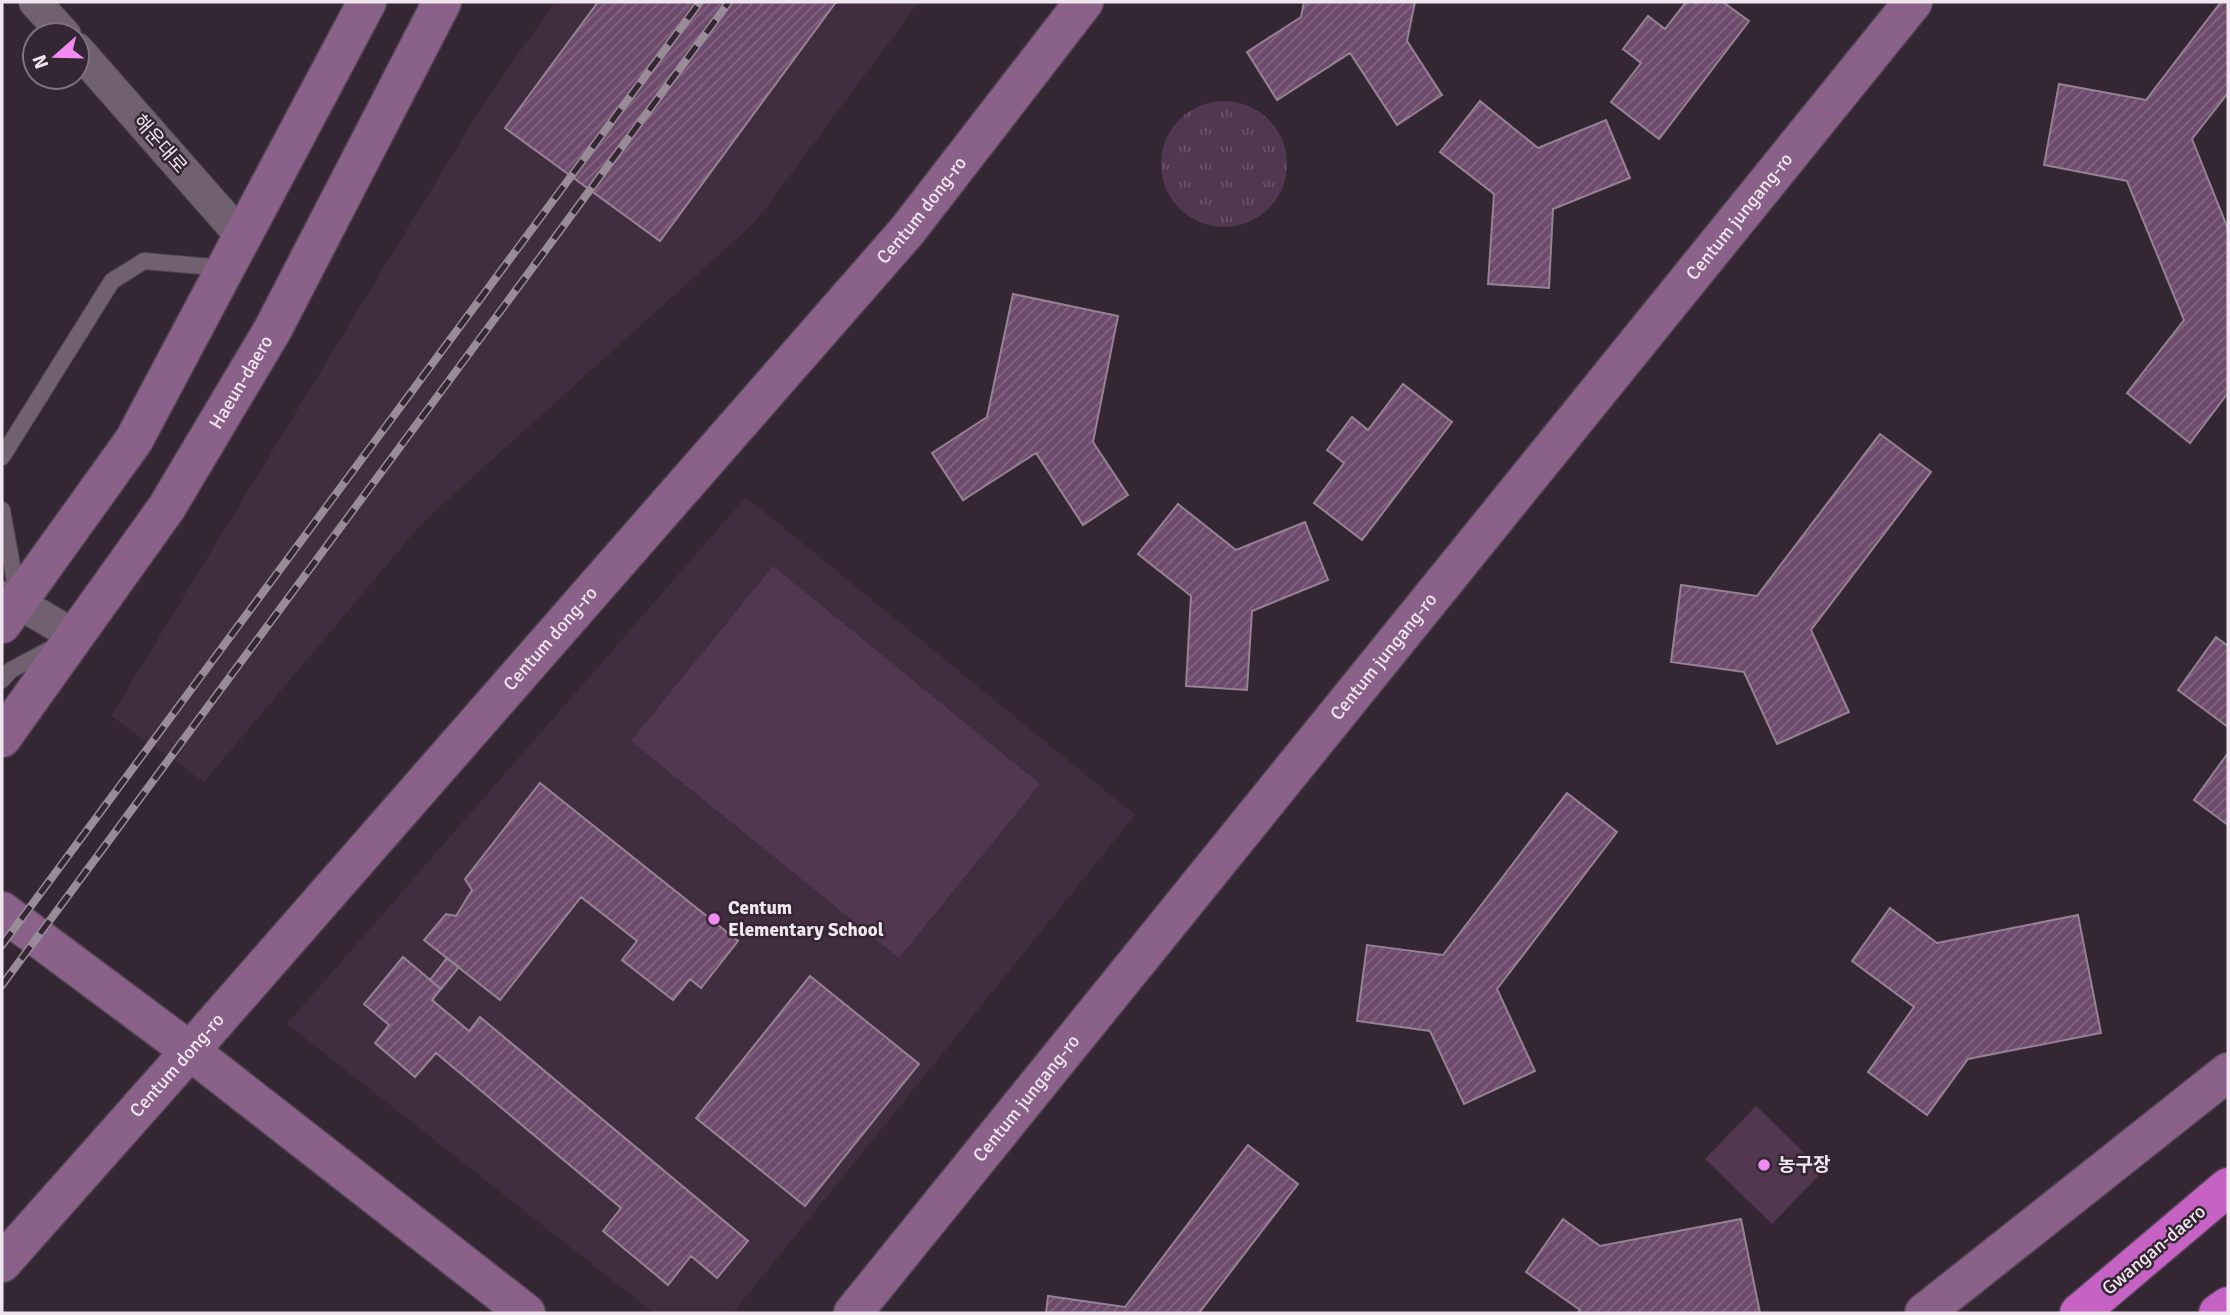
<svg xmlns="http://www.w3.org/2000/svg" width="2230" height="1315" font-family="Signika,'Noto Sans KR',sans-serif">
<defs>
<pattern id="park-tufts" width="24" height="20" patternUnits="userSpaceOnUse" patternTransform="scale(1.75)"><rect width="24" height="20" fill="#513750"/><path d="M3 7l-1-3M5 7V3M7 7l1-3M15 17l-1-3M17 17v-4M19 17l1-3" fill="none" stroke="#6a546a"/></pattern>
<pattern id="building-hatch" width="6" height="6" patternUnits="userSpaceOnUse" patternTransform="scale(1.75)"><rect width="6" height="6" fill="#6e4b6d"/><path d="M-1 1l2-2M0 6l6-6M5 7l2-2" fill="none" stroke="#836582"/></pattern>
</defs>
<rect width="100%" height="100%" fill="#352634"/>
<!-- built -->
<path fill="#412d40" d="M 555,2 L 919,2 L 756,221 L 422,523 L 204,782 L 111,716 L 487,98 Z
M 746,497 L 1135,815 L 733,1313 L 654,1313 L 287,1024 Z"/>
<!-- park -->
<path fill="url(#park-tufts)" d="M1161 164a63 63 0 1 1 126 0a63 63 0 1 1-126 0Z"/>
<!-- pitch -->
<path fill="#513750" d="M 773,566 L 1040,784 L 899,958 L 631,741 Z
M 1756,1106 L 1823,1171 L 1772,1224 L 1705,1159 Z"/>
<!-- building -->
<path fill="url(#building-hatch)" stroke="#958394" stroke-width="2" d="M 598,2 L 836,2 L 660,241 L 505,128 Z
M 1304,2 L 1415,2 L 1407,41 L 1442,95 L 1397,125 L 1350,53 L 1277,100 L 1247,52 L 1301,17 Z
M 1686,2 L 1723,2 L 1749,21 L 1659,139 L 1611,102 L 1641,63 L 1623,49 L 1648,16 L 1665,29 Z
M 2221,2 L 2228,2 L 2228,93 L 2192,139 L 2228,229 L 2228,393 L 2190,443 L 2127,393 L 2184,320 L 2127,181 L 2044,165 L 2059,84 L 2146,100 Z
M 1480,101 L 1538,148 L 1606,120 L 1630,178 L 1553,209 L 1549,288 L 1488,284 L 1494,194 L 1440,152 Z
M 1013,294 L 1118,316 L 1093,442 L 1128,495 L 1083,525 L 1036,453 L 963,500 L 932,453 L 987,417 Z
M 1403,384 L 1452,422 L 1362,540 L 1314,503 L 1344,463 L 1327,450 L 1352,417 L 1368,430 Z
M 1880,434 L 1931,472 L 1811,630 L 1849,712 L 1777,744 L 1744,672 L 1671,662 L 1681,585 L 1757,596 Z
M 1178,504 L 1236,550 L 1305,522 L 1328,580 L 1252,611 L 1247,690 L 1186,686 L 1191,596 L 1138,554 Z
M 2216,637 L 2228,646 L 2228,727 L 2178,690 Z
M 2228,753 L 2228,825 L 2194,800 Z
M 540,783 L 738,941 L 701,988 L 690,979 L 673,1000 L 622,960 L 637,941 L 581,897 L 500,1000 L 424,940 L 446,914 L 456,916 L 472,890 L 465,879 Z
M 1567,793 L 1617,832 L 1497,989 L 1535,1071 L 1464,1104 L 1430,1031 L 1357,1021 L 1367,945 L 1443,955 Z
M 1890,908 L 1937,943 L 2078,915 L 2101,1033 L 1968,1059 L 1927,1115 L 1868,1072 L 1914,1007 L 1852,961 Z
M 403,957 L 441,989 L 432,1000 L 469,1031 L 480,1017 L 748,1241 L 717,1278 L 691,1256 L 668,1285 L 603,1231 L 621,1208 L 436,1053 L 415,1077 L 375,1043 L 389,1025 L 364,1004 Z
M 447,958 L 459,967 L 441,989 L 430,980 Z
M 810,976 L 919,1064 L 805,1206 L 696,1118 Z
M 1248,1145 L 1298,1184 L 1199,1313 L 1046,1313 L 1048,1296 L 1125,1307 Z
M 1563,1219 L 1600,1246 L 1741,1219 L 1760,1313 L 1578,1313 L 1580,1310 L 1526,1272 Z"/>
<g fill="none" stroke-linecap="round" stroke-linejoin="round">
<!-- lane casing -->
<g stroke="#4f424f" stroke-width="18">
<path id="lane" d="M 2,457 L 112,281 L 144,261 L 224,268
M 2,510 L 17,593
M 2,680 L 11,670 L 56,646"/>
</g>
<!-- street casing -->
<g stroke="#4f424f" stroke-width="34">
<path id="street" d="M 35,2 L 65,35
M 77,49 L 243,238
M 2,597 L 19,603 L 75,636"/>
</g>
<!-- secondary casing -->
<g stroke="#4f424f" stroke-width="41">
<g id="secondary">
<path d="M 2,624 L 134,440 L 367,2"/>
<path id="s1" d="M 2,738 L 167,507 L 273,329 L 442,2"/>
<path d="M 2,911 L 190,1051 L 526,1313"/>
<path id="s2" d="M 2,1263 L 190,1051 L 907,231 L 1084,2"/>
<path id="s3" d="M 853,1313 L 1913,2"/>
<path d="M 1924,1313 L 2228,1072"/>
</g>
</g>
<!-- highway casing -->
<g stroke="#4f424f" stroke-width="41">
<path id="highway" d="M 2079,1313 L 2228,1187
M 2218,1313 L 2228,1306"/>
</g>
<!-- lane -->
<use href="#lane" stroke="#716070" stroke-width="16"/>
<!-- street -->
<use href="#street" stroke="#716070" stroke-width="32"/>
<!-- secondary -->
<use href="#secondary" stroke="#8a6189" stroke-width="38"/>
<!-- highway -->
<use href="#highway" stroke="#c562c4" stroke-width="38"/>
<!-- rail casing -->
<g stroke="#998c98" stroke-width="8">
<path id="rail" d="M 2,945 L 700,2
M 2,985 L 729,2"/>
</g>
<!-- rail -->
<use href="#rail" stroke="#352634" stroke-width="5" stroke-dasharray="16" stroke-linecap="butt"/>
</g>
<!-- markers -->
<g fill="#f38af1" stroke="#352634" stroke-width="2.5">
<circle cx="714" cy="919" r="7"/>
<circle cx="1764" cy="1165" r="7"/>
</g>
<g text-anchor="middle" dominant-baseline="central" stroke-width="5" stroke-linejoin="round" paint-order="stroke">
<!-- street labels -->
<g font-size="19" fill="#f0e6ef" stroke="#352634">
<text transform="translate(160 144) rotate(49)">해운대로</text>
<text stroke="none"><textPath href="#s2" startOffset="1398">Centum dong-ro</textPath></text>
<text stroke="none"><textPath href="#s3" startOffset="1410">Centum jungang-ro</textPath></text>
<text stroke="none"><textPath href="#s1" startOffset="429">Haeun-daero</textPath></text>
<text stroke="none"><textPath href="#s2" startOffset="831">Centum dong-ro</textPath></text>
<text stroke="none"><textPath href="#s3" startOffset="844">Centum jungang-ro</textPath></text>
<text stroke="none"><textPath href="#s2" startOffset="264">Centum dong-ro</textPath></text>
<text stroke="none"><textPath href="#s3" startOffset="276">Centum jungang-ro</textPath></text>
<text transform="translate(2154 1250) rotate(-40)">Gwangan-daero</text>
</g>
<!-- poi labels -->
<g font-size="19" font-weight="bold" fill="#f0e6ef" stroke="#352634" text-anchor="start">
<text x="728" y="908">Centum<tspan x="728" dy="22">Elementary School</tspan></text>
<text x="1778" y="1165">농구장</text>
</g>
</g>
<!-- border -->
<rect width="2230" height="1315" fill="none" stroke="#f0e6ef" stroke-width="7"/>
<!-- north arrow -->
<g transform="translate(56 56) rotate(250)"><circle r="33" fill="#352634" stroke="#80737f" stroke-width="2"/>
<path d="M0-5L12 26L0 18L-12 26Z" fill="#f38af1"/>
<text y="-10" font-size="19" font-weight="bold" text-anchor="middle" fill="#f0e6ef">N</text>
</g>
</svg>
